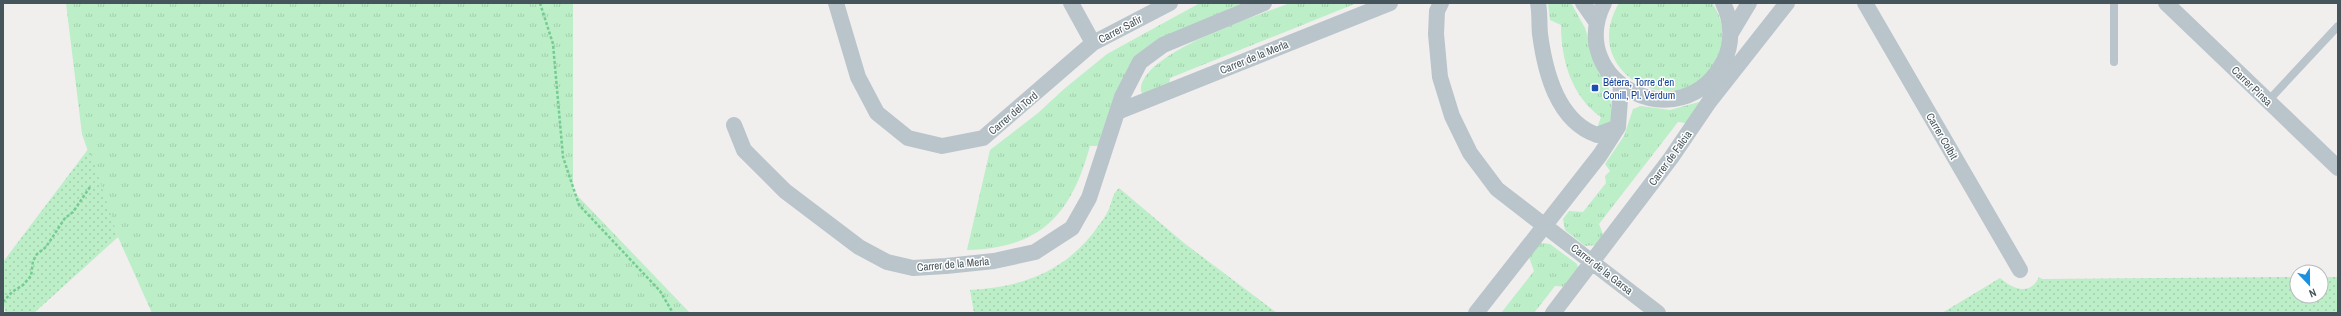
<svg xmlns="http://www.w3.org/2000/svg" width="2341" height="316" font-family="'Archivo Narrow',sans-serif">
<defs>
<pattern id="grass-tufts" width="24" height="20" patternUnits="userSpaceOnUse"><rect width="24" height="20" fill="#bceec7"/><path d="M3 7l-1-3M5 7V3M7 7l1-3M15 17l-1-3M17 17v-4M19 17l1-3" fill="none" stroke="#a3cead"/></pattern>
<pattern id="park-dots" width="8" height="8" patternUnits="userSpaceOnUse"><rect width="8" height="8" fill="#bceec7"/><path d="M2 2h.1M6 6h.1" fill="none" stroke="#a3cead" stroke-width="1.8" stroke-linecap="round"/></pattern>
</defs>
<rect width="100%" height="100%" fill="#f1eeee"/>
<!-- grass -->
<path fill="url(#grass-tufts)" d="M 66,3 L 573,3 L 573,191 L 690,313 L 152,313 L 118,237 L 82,134 Z
M 1200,3 L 1243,3 L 1162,39 L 1100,146 L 1090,146 C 1071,215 1041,248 967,250 L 990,150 L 1038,113 L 1064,89 L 1107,54 Z
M 1290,3 L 1357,3 L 1170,78 L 1168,93 L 1142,93 L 1141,91 C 1138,53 1260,15 1290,3 Z
M 1548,3 L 1571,3 L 1585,28 L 1595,61 L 1610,91 L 1612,122 L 1597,128 L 1601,117 C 1571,96 1561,59 1561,25 L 1550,20 Z
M 1619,3 L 1712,3 C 1722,17 1726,36 1720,52 C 1689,131 1575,77 1619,3 Z
M 1699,102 L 1701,102 L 1692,124 L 1678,122 L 1599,224 L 1604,237 L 1597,245 L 1585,246 L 1565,230 L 1563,219 L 1569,211 L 1583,212 L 1606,183 L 1605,176 L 1610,171 L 1605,164 L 1624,136 L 1633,109 L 1641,106 L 1670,110 Z
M 1542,243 L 1550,244 L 1577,264 L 1578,268 L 1569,287 L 1555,286 L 1534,313 L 1501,313 L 1534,271 L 1529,257 L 1537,245 Z"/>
<!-- park -->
<path fill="url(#park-dots)" d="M 89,148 L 118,237 L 34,313 L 6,313 L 3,303 L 3,262 Z
M 1119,188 L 1184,243 L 1277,313 L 974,313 L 970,290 C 1024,287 1067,271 1099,225 C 1102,221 1105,217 1107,213 C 1112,205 1111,195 1119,188 Z
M 2039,277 L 2042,279 L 2297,277 L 2297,296 L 2321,296 L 2321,277 L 2338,277 L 2338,313 L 1942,313 L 2000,278 C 2011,288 2030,297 2039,277 Z"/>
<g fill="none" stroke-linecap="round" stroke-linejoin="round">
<!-- path -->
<path stroke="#74cc93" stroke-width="2.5" stroke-dasharray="3 2" stroke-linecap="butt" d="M 540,3 L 553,44 L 563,157 L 579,205 L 660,291 L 673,313
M 3,302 L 12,292 L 23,285 L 31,276 L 33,261 L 37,254 L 46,247 L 65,218 L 73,212 L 90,187"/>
<!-- service -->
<path stroke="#b9c5cb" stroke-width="8" d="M 2114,3 L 2114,62
M 2268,101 L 2338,26"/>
<!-- minor -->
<path stroke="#b9c5cb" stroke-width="16" d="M 836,3 L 858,77 L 877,113 L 908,138 L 942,146 L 983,138 L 1093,43 L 1170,3
M 1071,3 L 1093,43
M 1441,3 L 1437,11 L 1436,34 L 1440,77 L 1452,116 L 1470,153 L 1497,189 L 1658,313
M 1538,3 C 1540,13 1539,24 1540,34 C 1545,72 1557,121 1597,135 L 1618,127
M 1583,3 L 1597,23
M 1604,3 C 1564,82 1682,142 1724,61 C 1733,43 1732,21 1723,3
M 1865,3 L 2020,270
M 2166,3 L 2338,168
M 1731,33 L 1749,3
M 1117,112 L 1390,3
M 734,125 L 744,150 L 785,191 L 859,247 L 887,262 L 913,268 L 946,266 L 994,261 L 1035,252 L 1072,228 L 1089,198 L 1122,97 L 1140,62 L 1163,45 L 1264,3
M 1476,313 L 1600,155 L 1618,127 L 1621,85
M 1553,313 L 1671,158 L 1709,102 L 1787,3"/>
</g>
<!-- markers -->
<rect fill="#1a4fb4" stroke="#fff" stroke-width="1.5" x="1591" y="84" width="8" height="8" rx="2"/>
<g text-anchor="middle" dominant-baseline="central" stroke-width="3" stroke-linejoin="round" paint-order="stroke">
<!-- street labels -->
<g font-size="11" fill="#46555b" stroke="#fff">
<text transform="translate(1120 29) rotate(-28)">Carrer Safir</text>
<text transform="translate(1254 57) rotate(-22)">Carrer de la Merla</text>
<text transform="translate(2252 86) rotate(44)">Carrer Pinsa</text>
<text transform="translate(1013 113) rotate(-40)">Carrer del Tord</text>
<text transform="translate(1942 136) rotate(60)">Carrer Colbit</text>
<text transform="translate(1670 158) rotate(-54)">Carrer de Falcia</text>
<text transform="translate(953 264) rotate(-5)">Carrer de la Merla</text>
<text transform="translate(1602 269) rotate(38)">Carrer de la Garsa</text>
</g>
<!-- transit labels -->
<g font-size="11" fill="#164399" stroke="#fff" text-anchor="start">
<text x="1603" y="82">Bétera, Torre d'en<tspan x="1603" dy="13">Conill, Pl. Verdum</tspan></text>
</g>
</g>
<!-- border -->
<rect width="2341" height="316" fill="none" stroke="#46555b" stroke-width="8"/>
<!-- north arrow -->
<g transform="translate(2309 284) rotate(158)"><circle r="19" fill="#ffffff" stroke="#b5bbbd"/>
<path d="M0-3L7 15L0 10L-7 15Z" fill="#1a90df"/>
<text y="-6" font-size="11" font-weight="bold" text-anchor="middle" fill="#46555b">N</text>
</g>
</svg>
